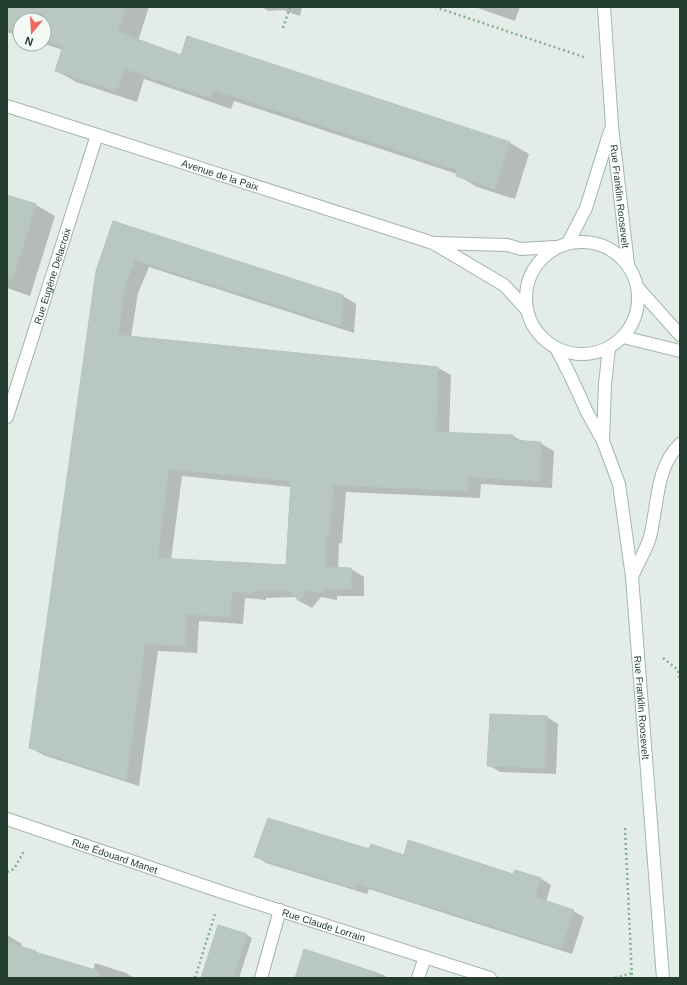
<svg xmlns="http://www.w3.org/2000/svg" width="687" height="985" font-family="Helvetica,sans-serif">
<rect width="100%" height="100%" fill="#e3ece6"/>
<!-- shadow -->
<path fill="#0003" fill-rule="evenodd" d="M 7,7 L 149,7 L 138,41 L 181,56 L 188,37 L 510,143 L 529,154 L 515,199 L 477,187 L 457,175 L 457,174 L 234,101 L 231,109 L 144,79 L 137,102 L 76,82 L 57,71 L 63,50 L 44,44 L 44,20 L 20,20 L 20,36 L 7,32 Z
M 262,7 L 302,7 L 300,16 L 283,10 L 268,11 Z
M 475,7 L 520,7 L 515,21 Z
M 7,194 L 16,199 L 36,205 L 55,216 L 30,296 L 7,288 Z
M 114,222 L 343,296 L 356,304 L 354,333 L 149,267 L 138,293 L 131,337 L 438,368 L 451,375 L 449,433 L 513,436 L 524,442 L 540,443 L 554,451 L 552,488 L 481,484 L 480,498 L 346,492 L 342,543 L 339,543 L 338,568 L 351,569 L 364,577 L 364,596 L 337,596 L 337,600 L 321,597 L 312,608 L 299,601 L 296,597 L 266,598 L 266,600 L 245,598 L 243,624 L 199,621 L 197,653 L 158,651 L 139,786 L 43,755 L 30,747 ZM 182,476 L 291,487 L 287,566 L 171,560 Z
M 547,717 L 558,724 L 556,774 L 500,772 L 488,765 Z
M 370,850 L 514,876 L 540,878 L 551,885 L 546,902 L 573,911 L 584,917 L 572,954 L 369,889 L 367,894 L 266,863 L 256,856 Z
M 219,926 L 247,935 L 252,938 L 239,978 L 202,978 Z
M 7,935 L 22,944 L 21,947 L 39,954 L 93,971 L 95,963 L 126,973 L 134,978 L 7,978 Z
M 305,950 L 384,975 L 388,978 L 296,978 Z"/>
<!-- building -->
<path fill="#b8c7bf" stroke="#b5c6bc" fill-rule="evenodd" d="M 7,7 L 126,7 L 118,32 L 181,55 L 187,36 L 510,142 L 495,189 L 456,176 L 457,170 L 214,90 L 211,98 L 125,69 L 117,91 L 55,71 L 63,46 L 44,40 L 44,20 L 20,20 L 20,32 L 7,28 Z
M 7,195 L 36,204 L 13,278 L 7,277 Z
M 113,221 L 343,295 L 341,326 L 135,260 L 125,285 L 118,335 L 438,367 L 436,432 L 513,435 L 513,440 L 541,442 L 539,481 L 468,477 L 467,491 L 333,485 L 329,537 L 326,536 L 325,567 L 351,568 L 351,589 L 324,589 L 324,593 L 308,590 L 299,601 L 288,590 L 253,590 L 253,593 L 232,592 L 230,617 L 186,614 L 185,646 L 145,644 L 126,780 L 29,748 L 96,271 ZM 169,469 L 291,481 L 286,565 L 157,558 Z
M 490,714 L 547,716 L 545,768 L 487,766 Z
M 268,818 L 369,849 L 371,844 L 404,855 L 408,840 L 513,874 L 515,870 L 541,878 L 535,897 L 574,910 L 561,948 L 358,884 L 356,889 L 254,857 Z
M 218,925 L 247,934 L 233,978 L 201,978 Z
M 7,942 L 36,951 L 35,952 L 99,971 L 98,978 L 7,978 Z
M 304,949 L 377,973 L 376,978 L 295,978 Z"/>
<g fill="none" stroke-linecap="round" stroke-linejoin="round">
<!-- service casing -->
<g stroke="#a6b4ac" stroke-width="14">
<path id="service" d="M 261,978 L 280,910"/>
</g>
<!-- minor casing -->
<g stroke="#a6b4ac" stroke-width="14">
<g id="minor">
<path id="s1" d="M 7,106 L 433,243 L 504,285 L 526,309"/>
<path d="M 434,243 L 507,245 L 521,249 L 555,247"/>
<path id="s2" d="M 7,417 L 97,135"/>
<path id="s3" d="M 7,819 L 222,892 L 490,978"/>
<path d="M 418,978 L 425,957"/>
</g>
</g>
<!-- tertiary casing -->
<g stroke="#a6b4ac" stroke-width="14">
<path id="tertiary" d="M 638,288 L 680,335
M 623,337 L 680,351
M 632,577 C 637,564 646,551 650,537 C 658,506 655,468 680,444"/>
</g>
<!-- secondary casing -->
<g stroke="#a1b8ac" stroke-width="14">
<g id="secondary">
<path id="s4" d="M 604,7 L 612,126 L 628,265"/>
<circle cx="582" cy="298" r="56"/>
<path d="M 568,243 L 586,208 L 610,131"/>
<path id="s5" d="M 556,348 L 571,377 L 587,412 L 603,441 L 619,484 L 632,577 L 663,978"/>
<path d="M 603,440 L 605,384 L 609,348"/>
</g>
</g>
<!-- path -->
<path stroke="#83af9a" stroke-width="2.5" stroke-dasharray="2 3" stroke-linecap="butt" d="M 435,7 L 584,57
M 283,28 L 290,7
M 663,658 L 678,670 L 680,680
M 625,828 L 632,978
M 7,872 L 14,869 L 24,851
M 195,978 L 215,914
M 615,978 L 632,973"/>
<!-- service -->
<use href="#service" stroke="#fff" stroke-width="12"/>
<!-- minor -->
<use href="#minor" stroke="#fff" stroke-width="12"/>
<!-- tertiary -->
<use href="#tertiary" stroke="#fff" stroke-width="12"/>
<!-- secondary -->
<use href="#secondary" stroke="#fff" stroke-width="12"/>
</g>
<g text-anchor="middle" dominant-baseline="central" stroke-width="3" stroke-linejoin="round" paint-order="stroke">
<!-- street labels -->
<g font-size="10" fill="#233d31" stroke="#f3f9f5">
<text stroke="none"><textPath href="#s1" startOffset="224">Avenue de la Paix</textPath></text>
<text stroke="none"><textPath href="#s4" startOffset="190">Rue Franklin Roosevelt</textPath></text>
<text stroke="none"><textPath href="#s2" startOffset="148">Rue Eugène Delacroix</textPath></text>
<text stroke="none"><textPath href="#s5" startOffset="375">Rue Franklin Roosevelt</textPath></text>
<text stroke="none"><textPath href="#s3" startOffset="114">Rue Édouard Manet</textPath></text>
<text stroke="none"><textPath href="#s3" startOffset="334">Rue Claude Lorrain</textPath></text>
</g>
</g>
<!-- border -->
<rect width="687" height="985" fill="none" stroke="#233d31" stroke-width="16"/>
<!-- north arrow -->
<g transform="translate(32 32) rotate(198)"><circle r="19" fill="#f3f9f5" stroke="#a0aea7"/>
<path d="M0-3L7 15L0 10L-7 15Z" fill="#f0675d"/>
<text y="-6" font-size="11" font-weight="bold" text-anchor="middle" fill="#233d31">N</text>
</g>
</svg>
